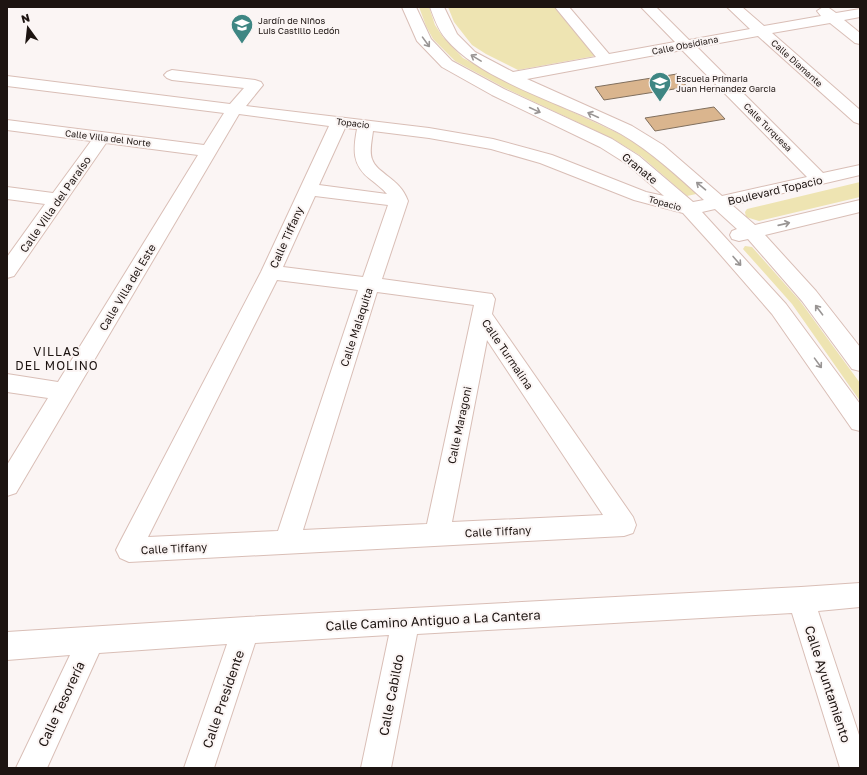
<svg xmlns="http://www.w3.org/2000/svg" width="867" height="775" font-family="'Golos Text',sans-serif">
<rect width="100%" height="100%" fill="#fbf5f4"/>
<!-- green -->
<path fill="#eee4b2" d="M 419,7 L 429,7 L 435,25 L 443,37 L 463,58 L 512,84 L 620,134 L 650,152 L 696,192 L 696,194 L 687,196 L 641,156 L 613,139 L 505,88 L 455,61 L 433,39 L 426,26 Z
M 448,7 L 554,7 L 595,56 L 518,70 L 486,54 L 472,45 L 454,22 Z
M 860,182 L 860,197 L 759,221 L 746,217 L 745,212 L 747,209 Z
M 745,246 L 752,247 L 800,301 L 860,383 L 860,401 L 792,304 L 743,249 Z"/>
<!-- building -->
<path fill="#dab58e" stroke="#806f5e" d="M 677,74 L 687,87 L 604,100 L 595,87 Z
M 714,107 L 725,119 L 655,131 L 645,118 Z"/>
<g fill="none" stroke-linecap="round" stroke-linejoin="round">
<!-- minor casing -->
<g stroke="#d9beb6" stroke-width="2">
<path id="minor" d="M 402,7 L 416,7 L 431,39 L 452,61 L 504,89 L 612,139 L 639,156 L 693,202 L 704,200 C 677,176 652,152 621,134 C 570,105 483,83 446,39 C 438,30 434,18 430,7 L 444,7 L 457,34 L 475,52 L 513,72 L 596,57 L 555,7 L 569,7 L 609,54 L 675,42 L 641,7 L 656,7 L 689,40 L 750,29 L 727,7 L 742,7 L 764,26 L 821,16 L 817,11 L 823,7 L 829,8 L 836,13 L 860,9 L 860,17 L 844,20 L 860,33 L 860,44 L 855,43 L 830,23 L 772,33 L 860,110 L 860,124 L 854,122 L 758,36 L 697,47 L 823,173 L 860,165 L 860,175 L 732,205 L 755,225 L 860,200 L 860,212 L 765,235 L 816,291 L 860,347 L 860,371 L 852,369 L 802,301 L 748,239 L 739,241 L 732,239 L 730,235 L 732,231 L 737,229 L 715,209 L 702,212 L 786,304 L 860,404 L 860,431 L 852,429 L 772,314 L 712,245 L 683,213 L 634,200 L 540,163 L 491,149 L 429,138 L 373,131 C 372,140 369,151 372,159 C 377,174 400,178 408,201 L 382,279 L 492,294 L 495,299 L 492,314 L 633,517 L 636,525 L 633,533 L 624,536 L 129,562 L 120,558 L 116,550 L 120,542 L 261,272 L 329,126 L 239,114 L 16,493 L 7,496 L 7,465 L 48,398 L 7,392 L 7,374 L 58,382 L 198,155 L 106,143 L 14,276 L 7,278 L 7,257 L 45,204 L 7,199 L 7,187 L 53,193 L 91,141 L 7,130 L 7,120 L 204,145 L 224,113 L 7,86 L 7,76 L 230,104 L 244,88 L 172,80 L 167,78 L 164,75 L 167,72 L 172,70 L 255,80 L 261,82 L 263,85 L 246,106 L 429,128 L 493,139 L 552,155 L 646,192 L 664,196 L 627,164 L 600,147 L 492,95 L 442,67 L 417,41 ZM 682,50 L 807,177 L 722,196 L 663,145 L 632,126 L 527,79 ZM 345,128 L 357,129 C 353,150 352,165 370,179 C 376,184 382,188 387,194 L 319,185 ZM 315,196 L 388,205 L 363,277 L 283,267 ZM 277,280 L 358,290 L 278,531 L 148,537 ZM 377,292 L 474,305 L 427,524 L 303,530 ZM 487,340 L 603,515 L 452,522 Z
M 860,583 L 860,607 L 818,611 L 860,738 L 860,768 L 840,768 L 792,613 L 417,634 L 391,768 L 361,768 L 389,635 L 255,643 L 214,768 L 184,768 L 227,644 L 99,653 L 47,768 L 16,768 L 70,655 L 7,660 L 7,632 L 246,617 L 801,587 Z"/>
</g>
<!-- minor -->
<use href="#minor" fill="#fff" fill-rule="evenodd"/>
</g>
<!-- one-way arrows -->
<defs><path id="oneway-shaft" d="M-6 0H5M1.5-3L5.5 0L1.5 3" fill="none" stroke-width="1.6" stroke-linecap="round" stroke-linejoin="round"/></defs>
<g stroke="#999594">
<use href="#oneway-shaft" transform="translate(426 42) rotate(54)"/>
<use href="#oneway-shaft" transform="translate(476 58) rotate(-149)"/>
<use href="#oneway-shaft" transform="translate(535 110) rotate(25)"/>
<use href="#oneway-shaft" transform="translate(593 115) rotate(-155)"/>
<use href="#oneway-shaft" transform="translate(701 186) rotate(-140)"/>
<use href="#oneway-shaft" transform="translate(784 224) rotate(-13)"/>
<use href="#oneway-shaft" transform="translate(737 261) rotate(49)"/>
<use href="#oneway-shaft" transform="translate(819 310) rotate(-127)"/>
<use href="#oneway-shaft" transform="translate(818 363) rotate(54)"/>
</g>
<!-- icons -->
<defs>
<g id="school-pin" transform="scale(1.15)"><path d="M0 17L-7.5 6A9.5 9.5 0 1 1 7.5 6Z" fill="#3e8683" stroke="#fbf5f4"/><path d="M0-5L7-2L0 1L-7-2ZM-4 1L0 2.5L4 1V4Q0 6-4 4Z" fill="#fff"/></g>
</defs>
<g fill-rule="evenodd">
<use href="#school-pin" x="242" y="25"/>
<use href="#school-pin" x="660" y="83"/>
</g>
<g text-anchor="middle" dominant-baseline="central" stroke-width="4" stroke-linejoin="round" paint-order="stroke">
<!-- far-poi labels -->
<g font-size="9" fill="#1d1411" stroke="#fbf5f4" text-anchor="start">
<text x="258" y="20">Jardín de Niños<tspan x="258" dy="10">Luis Castillo Ledón</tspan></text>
<text x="676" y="78">Escuela Primaria<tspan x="676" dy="10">Juan Hernandez Garcia</tspan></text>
</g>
<!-- far-street labels -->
<g font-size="9" fill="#1d1411" stroke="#fbf5f4">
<text transform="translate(685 45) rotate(-11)">Calle Obsidiana</text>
<text transform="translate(797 63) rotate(42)">Calle Diamante</text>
<text transform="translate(353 123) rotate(7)">Topacio</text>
<text transform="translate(768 127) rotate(45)">Calle Turquesa</text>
<text transform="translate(108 138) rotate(7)">Calle Villa del Norte</text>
<text transform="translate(665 203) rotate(16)">Topacio</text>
</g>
<!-- street labels -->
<g font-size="11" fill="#1d1411" stroke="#fbf5f4">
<text transform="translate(640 168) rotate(39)">Granate</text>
<text transform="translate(775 190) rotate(-13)">Boulevard Topacio</text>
<text transform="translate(55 204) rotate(-55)">Calle Villa del Paraíso</text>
<text transform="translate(286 237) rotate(-66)">Calle Tiffany</text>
<text transform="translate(127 287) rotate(-59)">Calle Villa del Este</text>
<text transform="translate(356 327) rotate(-72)">Calle Malaquita</text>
<text transform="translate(508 354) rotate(56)">Calle Turmalina</text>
<text transform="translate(459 425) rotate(-78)">Calle Maragoni</text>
<text transform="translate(498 531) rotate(-3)">Calle Tiffany</text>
<text transform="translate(174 548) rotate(-3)">Calle Tiffany</text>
</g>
<!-- neighbourhood labels -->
<g font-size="12" letter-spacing="1" fill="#1d1411" stroke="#fbf5f4">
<text x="57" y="351">VILLAS<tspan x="57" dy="14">DEL MOLINO</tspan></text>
</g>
<!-- near-street labels -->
<g font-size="13" fill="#1d1411" stroke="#fbf5f4">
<text transform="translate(433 620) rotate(-3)">Calle Camino Antiguo a La Cantera</text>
<text transform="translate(828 684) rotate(72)">Calle Ayuntamiento</text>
<text transform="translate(391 695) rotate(-79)">Calle Cabildo</text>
<text transform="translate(223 699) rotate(-71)">Calle Presidente</text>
<text transform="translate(61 704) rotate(-65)">Calle Tesorería</text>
</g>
</g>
<!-- border -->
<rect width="867" height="775" fill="none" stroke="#1d1411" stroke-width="16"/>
<!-- north arrow -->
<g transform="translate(28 28) rotate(345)" stroke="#fbf5f4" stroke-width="3" paint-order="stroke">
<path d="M0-3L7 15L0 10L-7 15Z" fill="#1d1411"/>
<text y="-6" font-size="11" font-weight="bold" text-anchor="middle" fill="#1d1411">N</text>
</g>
</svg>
